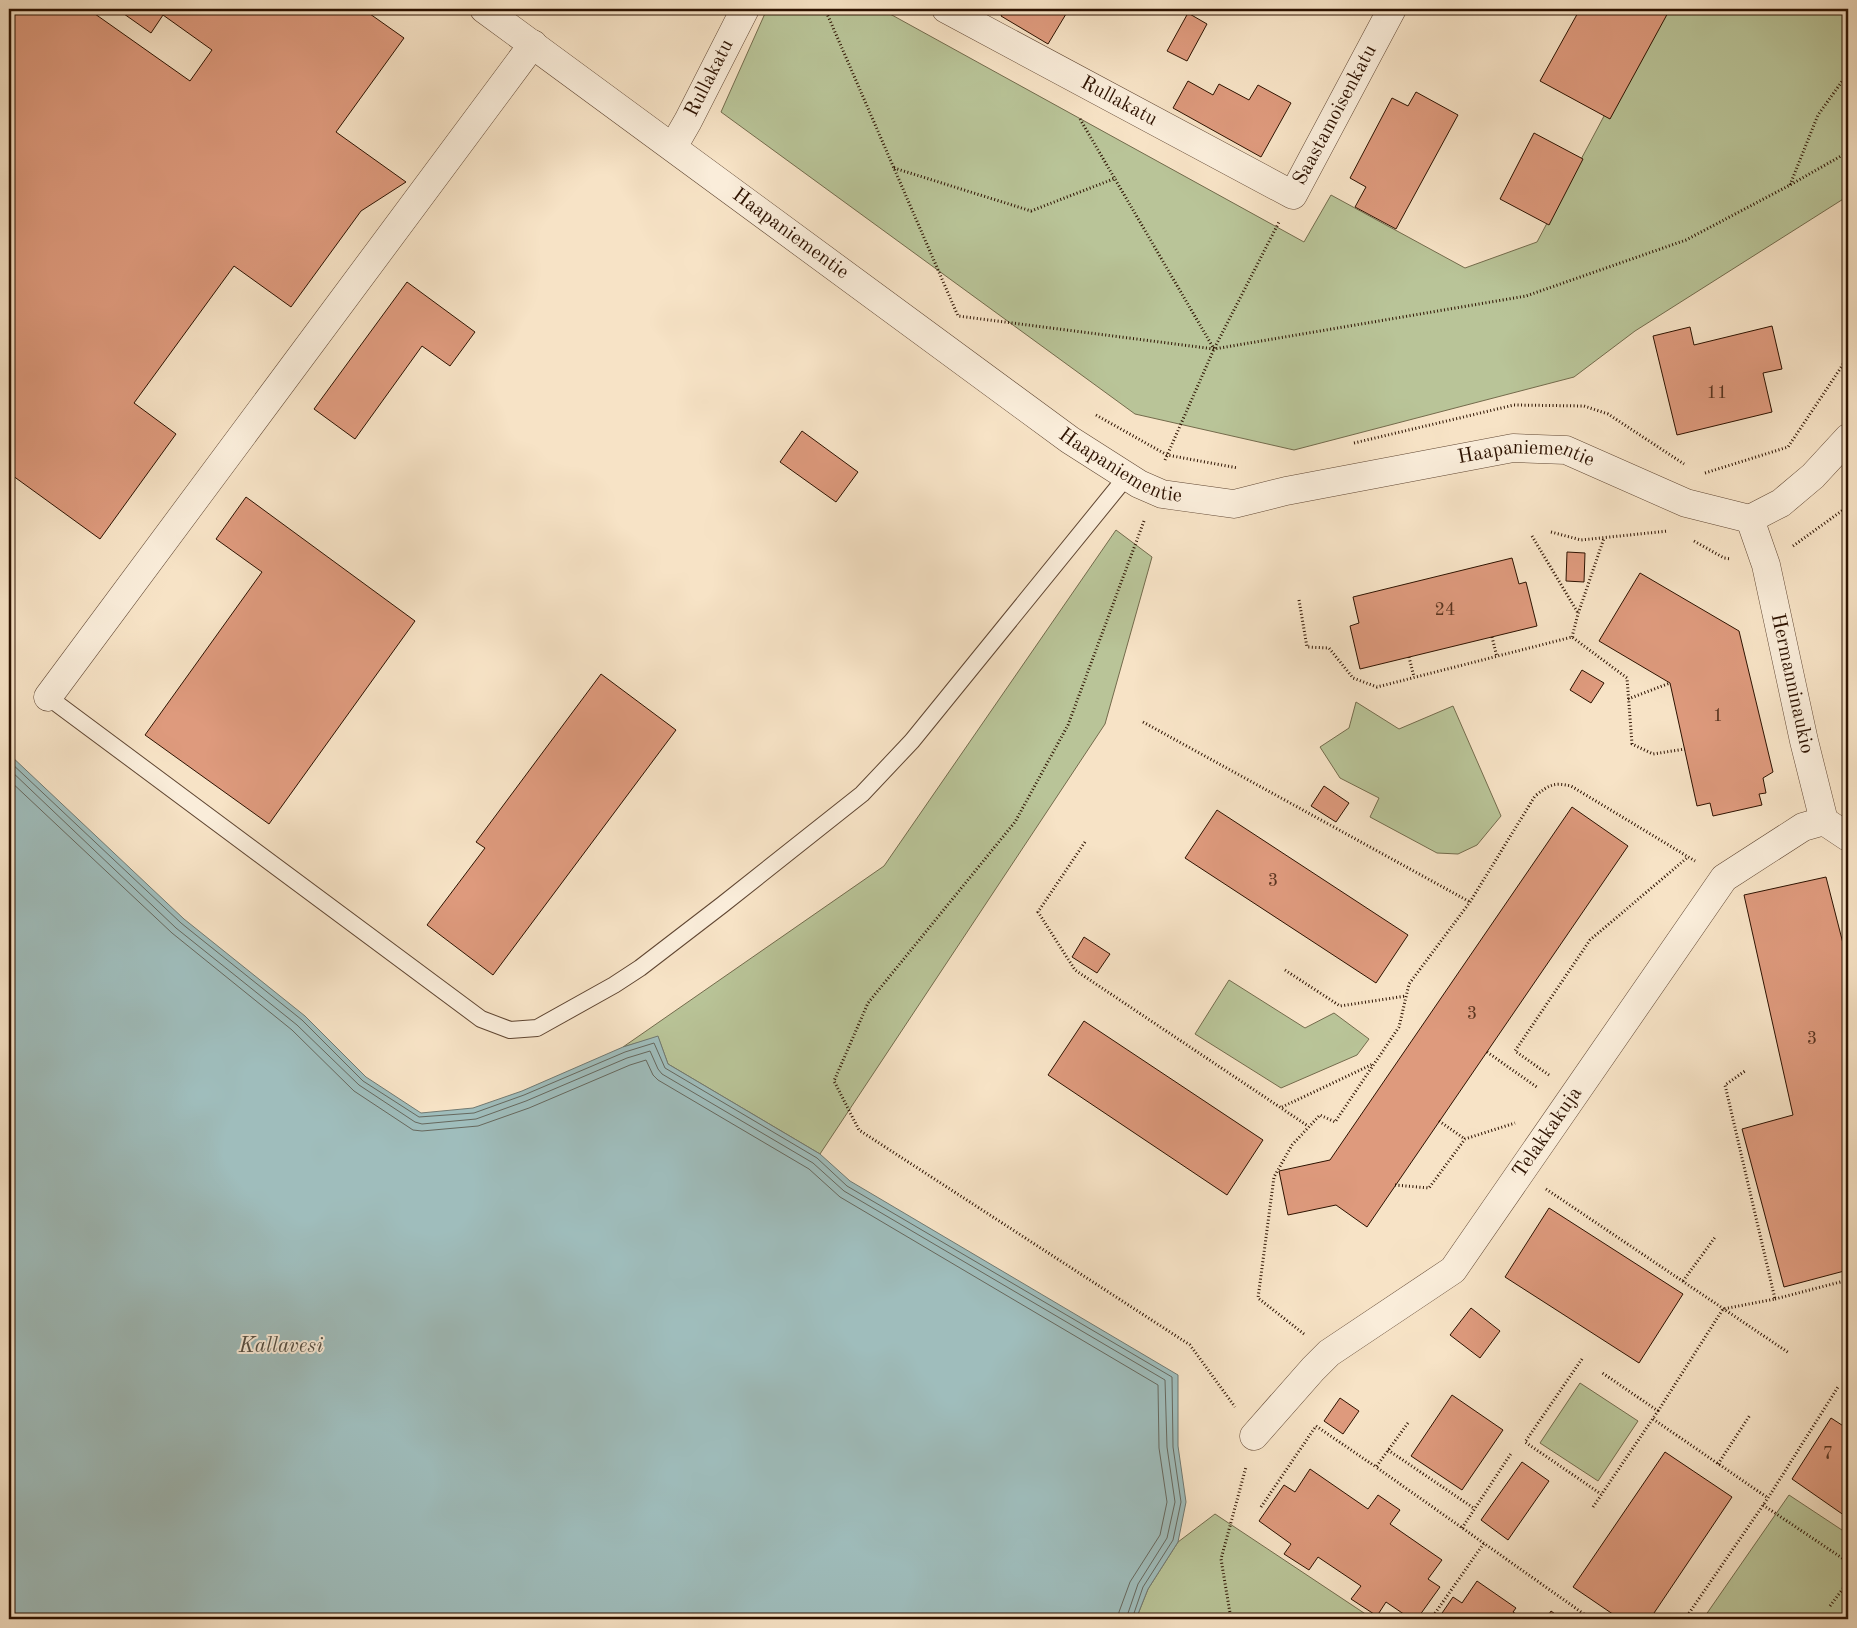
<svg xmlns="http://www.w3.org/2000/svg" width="1857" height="1628" font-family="'Old Standard TT',serif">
<rect width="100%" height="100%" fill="#f7e3c6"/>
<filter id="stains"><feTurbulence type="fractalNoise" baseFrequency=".004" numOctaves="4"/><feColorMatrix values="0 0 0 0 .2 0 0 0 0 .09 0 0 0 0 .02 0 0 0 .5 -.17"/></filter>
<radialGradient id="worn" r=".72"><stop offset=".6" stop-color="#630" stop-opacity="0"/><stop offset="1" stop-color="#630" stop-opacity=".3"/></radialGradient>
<!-- green -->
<path fill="#b9c498" stroke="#736b4c" d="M 767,9 L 881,9 L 1304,242 L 1331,195 L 1465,268 L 1537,242 L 1661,9 L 1848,9 L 1848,196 L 1635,331 L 1574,377 L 1294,450 L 1135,414 L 721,112 Z
M 1116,530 L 1152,557 L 1105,724 L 820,1154 L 668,1064 L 658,1037 L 623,1047 L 884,866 Z
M 1356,702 L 1399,729 L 1453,706 L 1501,816 L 1477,845 L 1458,854 L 1437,853 L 1370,817 L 1379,798 L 1340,778 L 1320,747 L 1349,728 Z
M 1229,980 L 1305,1028 L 1334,1013 L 1369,1039 L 1357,1055 L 1281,1088 L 1195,1034 Z
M 1580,1383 L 1638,1421 L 1598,1481 L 1540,1443 Z
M 1789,1495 L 1848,1534 L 1848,1619 L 1703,1619 Z
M 1215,1514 L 1373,1619 L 1136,1619 L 1148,1589 L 1178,1542 Z"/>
<!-- water -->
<path fill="#9fbdbc" stroke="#717971" d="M 9,754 L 184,919 L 305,1016 L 366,1077 L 421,1113 L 473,1108 L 522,1091 L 623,1047 L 658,1036 L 668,1064 L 820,1154 L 850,1181 L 1178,1375 L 1178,1446 L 1186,1502 L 1178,1542 L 1148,1589 L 1136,1619 L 9,1619 Z"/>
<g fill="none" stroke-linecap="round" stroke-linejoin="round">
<!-- shore -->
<path stroke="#66685e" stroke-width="1" d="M 9,761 L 181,923 L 302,1020 L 363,1081 L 419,1117 L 474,1113 L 524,1095 L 625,1052 L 654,1043 L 665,1068 L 817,1158 L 847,1186 L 1172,1377 L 1173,1447 L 1181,1502 L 1173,1540 L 1143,1587 L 1132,1619
M 9,769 L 176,928 L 297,1025 L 359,1085 L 415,1122 L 422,1124 L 476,1119 L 526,1101 L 627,1058 L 650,1051 L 658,1069 L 662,1074 L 813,1163 L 844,1191 L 1165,1380 L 1167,1447 L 1175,1502 L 1167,1538 L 1138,1584 L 1126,1619
M 9,780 L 172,933 L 292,1030 L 354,1091 L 413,1130 L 422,1131 L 478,1126 L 529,1108 L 630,1065 L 646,1060 L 653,1075 L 658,1080 L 809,1169 L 840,1197 L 1158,1385 L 1159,1448 L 1167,1502 L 1160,1535 L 1130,1582 L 1119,1612 L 1118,1619"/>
</g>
<!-- building -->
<path fill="#de9a7d" stroke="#2d1200" d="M 9,9 L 88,9 L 190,81 L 212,50 L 163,15 L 151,33 L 117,9 L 363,9 L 404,38 L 336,132 L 406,182 L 361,211 L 291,307 L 234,266 L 134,403 L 176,434 L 100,539 L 9,473 Z
M 1005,9 L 1069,9 L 1048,44 L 1001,16 Z
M 1580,9 L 1670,9 L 1610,119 L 1540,81 Z
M 1188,13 L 1207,24 L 1187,61 L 1167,51 Z
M 1188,81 L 1213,95 L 1219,84 L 1249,100 L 1258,85 L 1291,103 L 1261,157 L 1173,108 Z
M 1416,92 L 1458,115 L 1396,229 L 1355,207 L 1366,187 L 1350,178 L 1392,98 L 1408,106 Z
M 1534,133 L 1583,159 L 1549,225 L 1500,199 Z
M 407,282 L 475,332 L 450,366 L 422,346 L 355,439 L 314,409 Z
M 1772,326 L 1782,369 L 1763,373 L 1772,412 L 1677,435 L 1653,336 L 1690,327 L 1694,345 Z
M 802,431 L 858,472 L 836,502 L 780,462 Z
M 246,497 L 415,621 L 269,824 L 145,735 L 262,572 L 216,539 Z
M 1567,552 L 1585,553 L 1584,582 L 1566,581 Z
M 1512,558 L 1519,584 L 1526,582 L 1537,626 L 1360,669 L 1350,626 L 1359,623 L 1353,597 Z
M 1640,573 L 1739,631 L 1773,772 L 1763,778 L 1766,793 L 1759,794 L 1762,805 L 1713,816 L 1710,803 L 1697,806 L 1670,683 L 1599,641 Z
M 1582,670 L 1604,683 L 1591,703 L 1570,690 Z
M 601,674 L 676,730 L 493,975 L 427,925 L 485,848 L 476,842 Z
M 1324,786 L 1349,803 L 1336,822 L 1311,806 Z
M 1572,807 L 1628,846 L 1367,1227 L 1336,1205 L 1288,1215 L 1279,1171 L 1330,1160 Z
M 1217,810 L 1408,935 L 1376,983 L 1185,858 Z
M 1826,877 L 1848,963 L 1848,1270 L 1784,1287 L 1742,1129 L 1793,1115 L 1744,895 Z
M 1084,937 L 1110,954 L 1097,973 L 1072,957 Z
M 1084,1021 L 1263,1140 L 1227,1195 L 1048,1075 Z
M 1549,1208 L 1683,1294 L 1639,1363 L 1505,1277 Z
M 1471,1308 L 1500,1331 L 1480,1358 L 1450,1335 Z
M 1452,1395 L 1503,1430 L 1462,1490 L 1411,1456 Z
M 1340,1398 L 1359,1411 L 1343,1434 L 1324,1421 Z
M 1831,1418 L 1848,1429 L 1848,1518 L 1792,1479 Z
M 1665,1452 L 1732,1497 L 1650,1619 L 1620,1619 L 1573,1587 Z
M 1522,1462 L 1549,1481 L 1508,1540 L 1481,1520 Z
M 1310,1469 L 1368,1509 L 1378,1495 L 1400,1510 L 1390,1524 L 1442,1560 L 1428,1579 L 1440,1587 L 1417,1619 L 1411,1619 L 1386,1602 L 1377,1616 L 1351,1599 L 1361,1586 L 1318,1557 L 1309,1570 L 1284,1554 L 1291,1544 L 1259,1521 L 1284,1485 L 1295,1492 Z
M 1477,1581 L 1516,1608 L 1513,1612 L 1524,1619 L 1438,1619 L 1453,1597 L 1462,1603 Z
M 1551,1611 L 1562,1619 L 1546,1619 Z"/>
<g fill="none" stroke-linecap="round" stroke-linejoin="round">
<!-- lane casing -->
<g stroke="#604632" stroke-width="18">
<path id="lane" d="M 48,697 L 481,1019 L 510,1030 L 537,1028 L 614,985 L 640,968 L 722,905 L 862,794 L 912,741 L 1127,476"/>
</g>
<!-- street casing -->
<g stroke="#604632" stroke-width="29">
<g id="street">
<path id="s1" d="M 484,9 L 1070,440 L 1139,484 L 1162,494 L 1234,504 L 1286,491 L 1513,448 L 1566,450 L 1686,503 L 1750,519 L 1781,503 L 1813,476 L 1848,438"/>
<path id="s2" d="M 946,9 L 1293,195 L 1392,9"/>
<path id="s3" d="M 673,147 L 688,121 L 745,9"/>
<path id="s4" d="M 1750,519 L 1766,565 L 1804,741 L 1824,821 L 1848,837"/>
<path d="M 48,697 L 533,44"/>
<path id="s5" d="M 1254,1436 L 1313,1369 L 1329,1353 L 1453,1270 L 1724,878 L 1803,827 L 1824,821"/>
</g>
</g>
<!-- path -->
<path stroke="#2d1200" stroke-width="3" stroke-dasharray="1 2.5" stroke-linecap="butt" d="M 825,9 L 958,316 L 1214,349 L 1526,296 L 1686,240 L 1790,185 L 1848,152
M 1080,119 L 1214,349
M 894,168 L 1031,211 L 1116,178
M 1790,185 L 1818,115 L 1848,73
M 1096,415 L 1167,455 L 1238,468
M 1354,443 L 1514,405 L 1584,406 L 1608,414 L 1684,464
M 1165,460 L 1214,349 L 1279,222
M 1705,473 L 1788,447 L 1848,357
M 1144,521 L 1068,725 L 1015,822 L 868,1003 L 834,1081 L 859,1130 L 1190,1345 L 1235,1407
M 1551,532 L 1581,540 L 1668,531
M 1532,536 L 1578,613
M 1694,541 L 1724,558 L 1731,559
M 1793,546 L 1843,510 L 1848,504
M 1299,600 L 1307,647 L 1329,648 L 1353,678 L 1377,687 L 1572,637 L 1627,678 L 1632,744 L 1653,754 L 1685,749
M 1492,637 L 1497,657
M 1572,637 L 1578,614 L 1604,538
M 1409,657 L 1414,677
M 1628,699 L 1670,683
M 1143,722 L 1470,902
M 1085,842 L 1038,912 L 1075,970 L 1308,1126
M 1285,970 L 1340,1006 L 1406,996
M 1487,1052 L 1538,1088
M 1549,1075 L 1515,1051 L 1590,940 L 1688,857
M 1282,1107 L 1373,1064
M 1439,1121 L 1465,1139
M 1395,1185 L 1429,1188 L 1465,1139 L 1515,1123
M 1546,1189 L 1789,1353
M 1683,1281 L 1716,1236
M 1775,1299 L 1848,1280
M 1304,1334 L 1258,1298 L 1274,1177 L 1292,1145 L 1320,1115 L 1335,1122 L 1399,1027 L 1409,984 L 1470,902 L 1535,796 C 1549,785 1554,782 1571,786 L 1695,861
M 1582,1359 L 1525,1442 L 1601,1494
M 1658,1411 L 1723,1309 L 1775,1299 L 1725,1085 L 1745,1071
M 1653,1419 L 1768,1498
M 1408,1423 L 1376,1467 L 1591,1619
M 1388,1450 L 1475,1509
M 1718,1464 L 1750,1415
M 1763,1505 L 1848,1562
M 1261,1507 L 1316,1426 L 1376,1467
M 1593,1507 L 1658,1411 L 1601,1372
M 1462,1528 L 1512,1452
M 1830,1606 L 1848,1582
M 1231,1619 L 1221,1559 L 1246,1467
M 1431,1619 L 1484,1543
M 1685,1619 L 1768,1498 L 1838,1387"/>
<!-- lane -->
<use href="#lane" stroke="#faedda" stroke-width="16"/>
<!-- street -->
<use href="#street" stroke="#faedda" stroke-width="28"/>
</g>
<g text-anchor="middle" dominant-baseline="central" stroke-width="4" stroke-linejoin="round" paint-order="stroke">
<!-- number labels -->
<g font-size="18" fill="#59341f">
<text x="1717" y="393">11</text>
<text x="1445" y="610">24</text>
<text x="1718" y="716">1</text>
<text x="1273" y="881">3</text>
<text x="1472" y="1014">3</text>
<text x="1812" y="1039">3</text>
<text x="1828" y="1454">7</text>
</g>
<!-- street labels -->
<g font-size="20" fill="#2d1200" stroke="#faedda">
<text stroke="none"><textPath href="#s3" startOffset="78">Rullakatu</textPath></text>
<text stroke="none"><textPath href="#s2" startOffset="196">Rullakatu</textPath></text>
<text stroke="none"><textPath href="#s2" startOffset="484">Saastamoisenkatu</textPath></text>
<text stroke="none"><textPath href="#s1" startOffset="380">Haapaniementie</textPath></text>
<text stroke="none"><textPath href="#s1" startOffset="785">Haapaniementie</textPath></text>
<text stroke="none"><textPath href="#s1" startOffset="1205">Haapaniementie</textPath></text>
<text stroke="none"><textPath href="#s4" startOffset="170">Hermanninaukio</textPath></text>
<text stroke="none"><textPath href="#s5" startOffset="428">Telakkakuja</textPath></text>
</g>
<!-- water labels -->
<g font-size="21" font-style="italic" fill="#554e42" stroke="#faedda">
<text x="281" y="1346">Kallavesi</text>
</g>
</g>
<!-- margin -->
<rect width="1857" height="1628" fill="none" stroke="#f7e3c6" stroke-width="30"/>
<rect x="10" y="10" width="1837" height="1608" fill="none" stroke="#2d1200" stroke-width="2.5"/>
<rect x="15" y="15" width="1827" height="1598" fill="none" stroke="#2d1200"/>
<rect width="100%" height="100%" filter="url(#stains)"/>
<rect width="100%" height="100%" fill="url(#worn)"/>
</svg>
